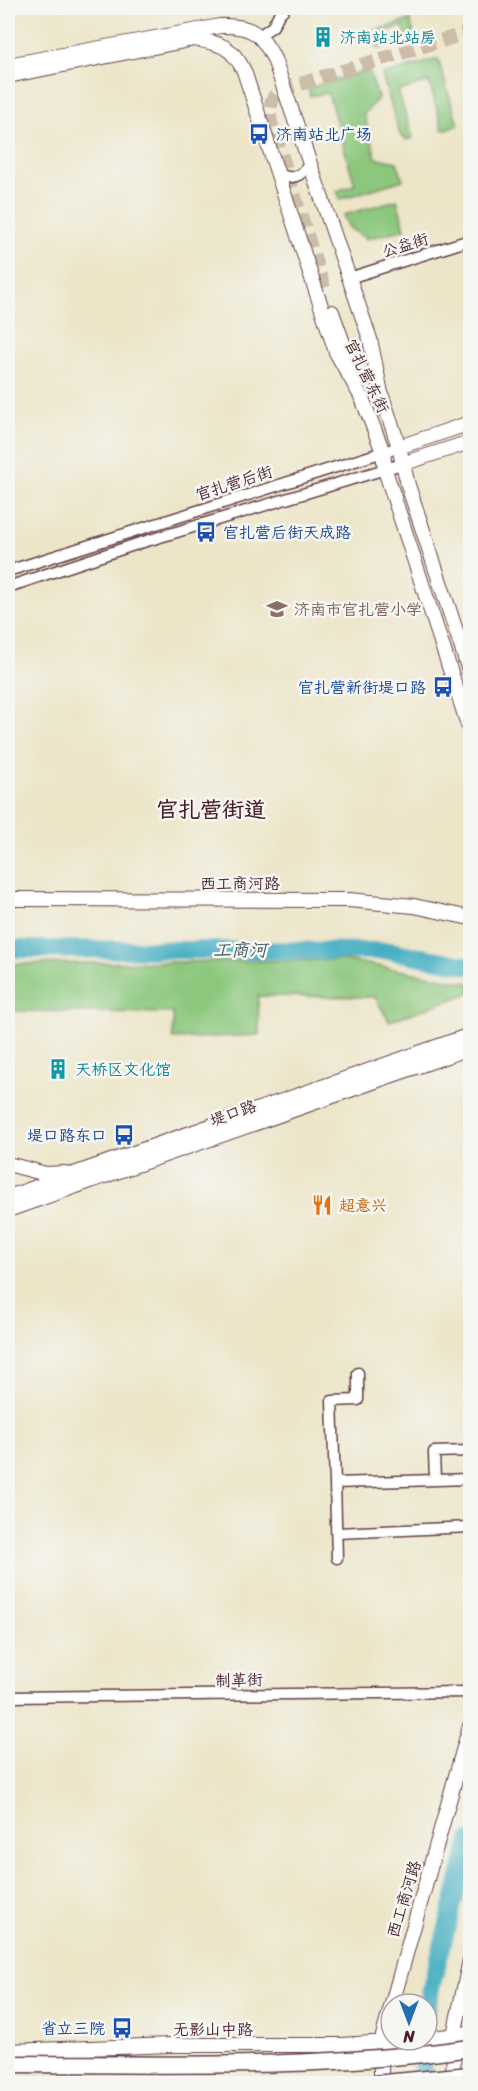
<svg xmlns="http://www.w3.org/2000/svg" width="478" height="2091" font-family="Sriracha,'LXGW WenKai TC',sans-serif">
<rect width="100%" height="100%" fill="#f6f6f2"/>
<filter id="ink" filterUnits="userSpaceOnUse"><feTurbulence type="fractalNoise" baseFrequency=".0167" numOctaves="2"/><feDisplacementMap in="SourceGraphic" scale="12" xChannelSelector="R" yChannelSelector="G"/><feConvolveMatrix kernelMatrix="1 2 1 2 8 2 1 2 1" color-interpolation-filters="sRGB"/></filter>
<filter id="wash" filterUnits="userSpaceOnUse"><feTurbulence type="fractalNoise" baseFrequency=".008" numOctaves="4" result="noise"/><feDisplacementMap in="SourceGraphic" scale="24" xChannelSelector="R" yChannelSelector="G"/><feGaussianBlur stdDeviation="1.35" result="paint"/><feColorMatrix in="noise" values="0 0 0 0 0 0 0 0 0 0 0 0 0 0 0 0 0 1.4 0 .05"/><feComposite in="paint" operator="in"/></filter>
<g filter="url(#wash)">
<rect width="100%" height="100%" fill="#ece5c8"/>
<!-- green -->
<path fill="#8bc77d" stroke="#6a7354" stroke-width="1.5" d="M 410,20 L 415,38 L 378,49 L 377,45 L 406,36 L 403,26 L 374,35 L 373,31 Z
M 438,59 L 458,125 L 443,130 L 429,82 L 398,91 L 413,138 L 407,140 L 400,135 L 382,75 Z
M 369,70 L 378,98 L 364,114 L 376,158 L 397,162 L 403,180 L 340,199 L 337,191 L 355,185 L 328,93 L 310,96 L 308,88 Z
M 397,200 L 405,229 L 367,239 L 349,228 L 343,215 Z
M 345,960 L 470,983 L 470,993 L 389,1021 L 375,997 L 258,996 L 259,1035 L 173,1039 L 173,1013 L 8,1011 L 8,964 Z"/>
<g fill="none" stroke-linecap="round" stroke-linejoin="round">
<!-- river -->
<path stroke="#42adc1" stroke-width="18" d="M 8,949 L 390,951 L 470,966
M 427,2010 L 431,1988 L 470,1840
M 422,2040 L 420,2052 L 425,2084"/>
</g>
</g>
<g filter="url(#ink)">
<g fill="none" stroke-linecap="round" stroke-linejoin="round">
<!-- major-tunnel -->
<path stroke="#ccbda9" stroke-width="14" stroke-dasharray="14 7" stroke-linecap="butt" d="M 324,288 L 270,119 C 270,106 270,99 280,90 L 470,32"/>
<!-- minor casing -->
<g stroke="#623d43" stroke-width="13">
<path id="minor" d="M 259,36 L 273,26 L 279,14 L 285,8
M 279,174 C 292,181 301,176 309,165
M 349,278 L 470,240
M 8,571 L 399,447
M 8,587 L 140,543 L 402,464
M 358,1373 L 358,1400 L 332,1401 L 335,1483 L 470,1479
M 435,1480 L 434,1452 L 470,1451
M 335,1483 L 337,1558
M 337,1533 L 470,1527
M 8,1697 L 470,1692"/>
</g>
<!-- major casing -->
<g stroke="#623d43" stroke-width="16">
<path id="major" d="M 8,65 L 220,26 C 250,25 261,32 274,59 L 370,339 L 381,393 L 399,447 L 408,485 L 470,673
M 8,76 L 194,39 C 220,43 232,46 244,71 L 336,352 L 362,398 L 383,452 L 385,470 L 470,731
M 332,312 L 352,368
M 399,447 L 470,423
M 402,464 L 470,442
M 8,899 L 349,900 L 414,906 L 470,918
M 8,1164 L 46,1174 L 65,1173
M 8,1197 L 470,1035
M 8,1210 L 470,1048
M 427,2039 L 470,2033
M 8,2051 L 172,2045 L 341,2045 L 418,2040
M 381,2084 L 381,2043 L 470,1726
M 453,2084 L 454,2035 L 470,1960"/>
</g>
<!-- minor -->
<use href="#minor" stroke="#fff" stroke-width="10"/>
<!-- major -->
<use href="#major" stroke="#fff" stroke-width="14"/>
<!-- highway-bridge casing -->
<g stroke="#623d43" stroke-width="19" stroke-linecap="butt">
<path id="highway-bridge" d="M 8,2064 C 162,2064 317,2070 470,2048
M 374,2084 L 470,2075"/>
</g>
<!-- highway-bridge -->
<use href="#highway-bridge" stroke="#fff" stroke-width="16"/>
</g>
</g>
<!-- icons -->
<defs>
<g id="building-bare" transform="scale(1.62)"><path d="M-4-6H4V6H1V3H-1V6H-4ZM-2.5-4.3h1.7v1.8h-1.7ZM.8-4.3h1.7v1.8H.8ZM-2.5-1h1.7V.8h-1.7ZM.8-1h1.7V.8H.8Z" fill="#0f9aa8" stroke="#f6f6f2" stroke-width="2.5" paint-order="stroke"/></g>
<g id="bus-bare" transform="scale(1.62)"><path d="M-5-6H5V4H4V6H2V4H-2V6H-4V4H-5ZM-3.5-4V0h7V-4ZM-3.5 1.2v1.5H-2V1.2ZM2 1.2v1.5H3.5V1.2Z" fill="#1a4fb4" stroke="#f6f6f2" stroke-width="2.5" paint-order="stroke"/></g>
<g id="school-bare" transform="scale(1.62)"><path d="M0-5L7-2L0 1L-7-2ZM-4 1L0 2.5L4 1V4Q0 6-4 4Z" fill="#8d6e63" stroke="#f6f6f2" stroke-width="2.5" paint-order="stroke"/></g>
<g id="restaurant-bare" transform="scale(1.62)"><path d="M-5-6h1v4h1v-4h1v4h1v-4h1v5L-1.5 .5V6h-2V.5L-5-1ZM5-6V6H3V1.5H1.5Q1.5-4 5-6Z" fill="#e8710a" stroke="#f6f6f2" stroke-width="2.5" paint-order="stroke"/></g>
</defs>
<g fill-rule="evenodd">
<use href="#building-bare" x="323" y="37"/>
<use href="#bus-bare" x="259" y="134"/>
<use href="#bus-bare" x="206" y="532"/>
<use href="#school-bare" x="277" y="609"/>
<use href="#bus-bare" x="443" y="687"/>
<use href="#building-bare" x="58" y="1069"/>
<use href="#bus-bare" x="124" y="1135"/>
<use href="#restaurant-bare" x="322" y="1205"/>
<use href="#bus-bare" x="122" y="2028"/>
</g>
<g text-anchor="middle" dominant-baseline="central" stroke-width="5" stroke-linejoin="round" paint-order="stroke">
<!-- culture labels -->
<g font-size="16" fill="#0d838f" stroke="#f6f6f2" text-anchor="start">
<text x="340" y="37">济南站北站房</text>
<text x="75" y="1069">天桥区文化馆</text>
</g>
<!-- transit labels -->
<g font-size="16" fill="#164399" stroke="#f6f6f2" text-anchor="end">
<text x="276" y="134" text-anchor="start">济南站北广场</text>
<text x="223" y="532" text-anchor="start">官扎营后街天成路</text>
<text x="426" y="687">官扎营新街堤口路</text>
<text x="107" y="1135">堤口路东口</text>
<text x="105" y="2028">省立三院</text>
</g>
<!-- street labels -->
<g font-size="16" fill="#4a1f2b" stroke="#f6f6f2">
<text transform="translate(405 245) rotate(-17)">公益街</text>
<text transform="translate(367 376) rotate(64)">官扎营东街</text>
<text transform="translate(234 483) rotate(-18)">官扎营后街</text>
<text x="240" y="883">西工商河路</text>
<text transform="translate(233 1113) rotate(-20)">堤口路</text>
<text transform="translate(239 1680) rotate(-1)">制革街</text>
<text transform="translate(404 1899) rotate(-73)">西工商河路</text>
<text x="213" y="2029">无影山中路</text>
</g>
<!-- education labels -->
<g font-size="16" fill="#785e54" stroke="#f6f6f2" text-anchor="start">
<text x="294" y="609">济南市官扎营小学</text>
</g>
<!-- food labels -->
<g font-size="16" fill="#c56008" stroke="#f6f6f2" text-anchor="start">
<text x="339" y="1205">超意兴</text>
</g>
<!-- water labels -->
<g font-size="18" font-style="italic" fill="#475867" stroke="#f6f6f2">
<text x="240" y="950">工商河</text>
</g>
<!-- district labels -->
<g font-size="22" font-weight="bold" fill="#4a1f2b" stroke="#f6f6f2">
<text x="211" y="809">官扎营街道</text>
</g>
</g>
<!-- margin -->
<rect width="478" height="2091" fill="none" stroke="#f6f6f2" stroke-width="30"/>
<!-- north arrow -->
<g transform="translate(409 2022) rotate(180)"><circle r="28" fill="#f6f6f2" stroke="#b1a0a2" stroke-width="1.5"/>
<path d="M0-4.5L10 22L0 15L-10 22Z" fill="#1f6fb2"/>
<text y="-9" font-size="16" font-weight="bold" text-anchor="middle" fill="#4a1f2b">N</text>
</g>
</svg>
